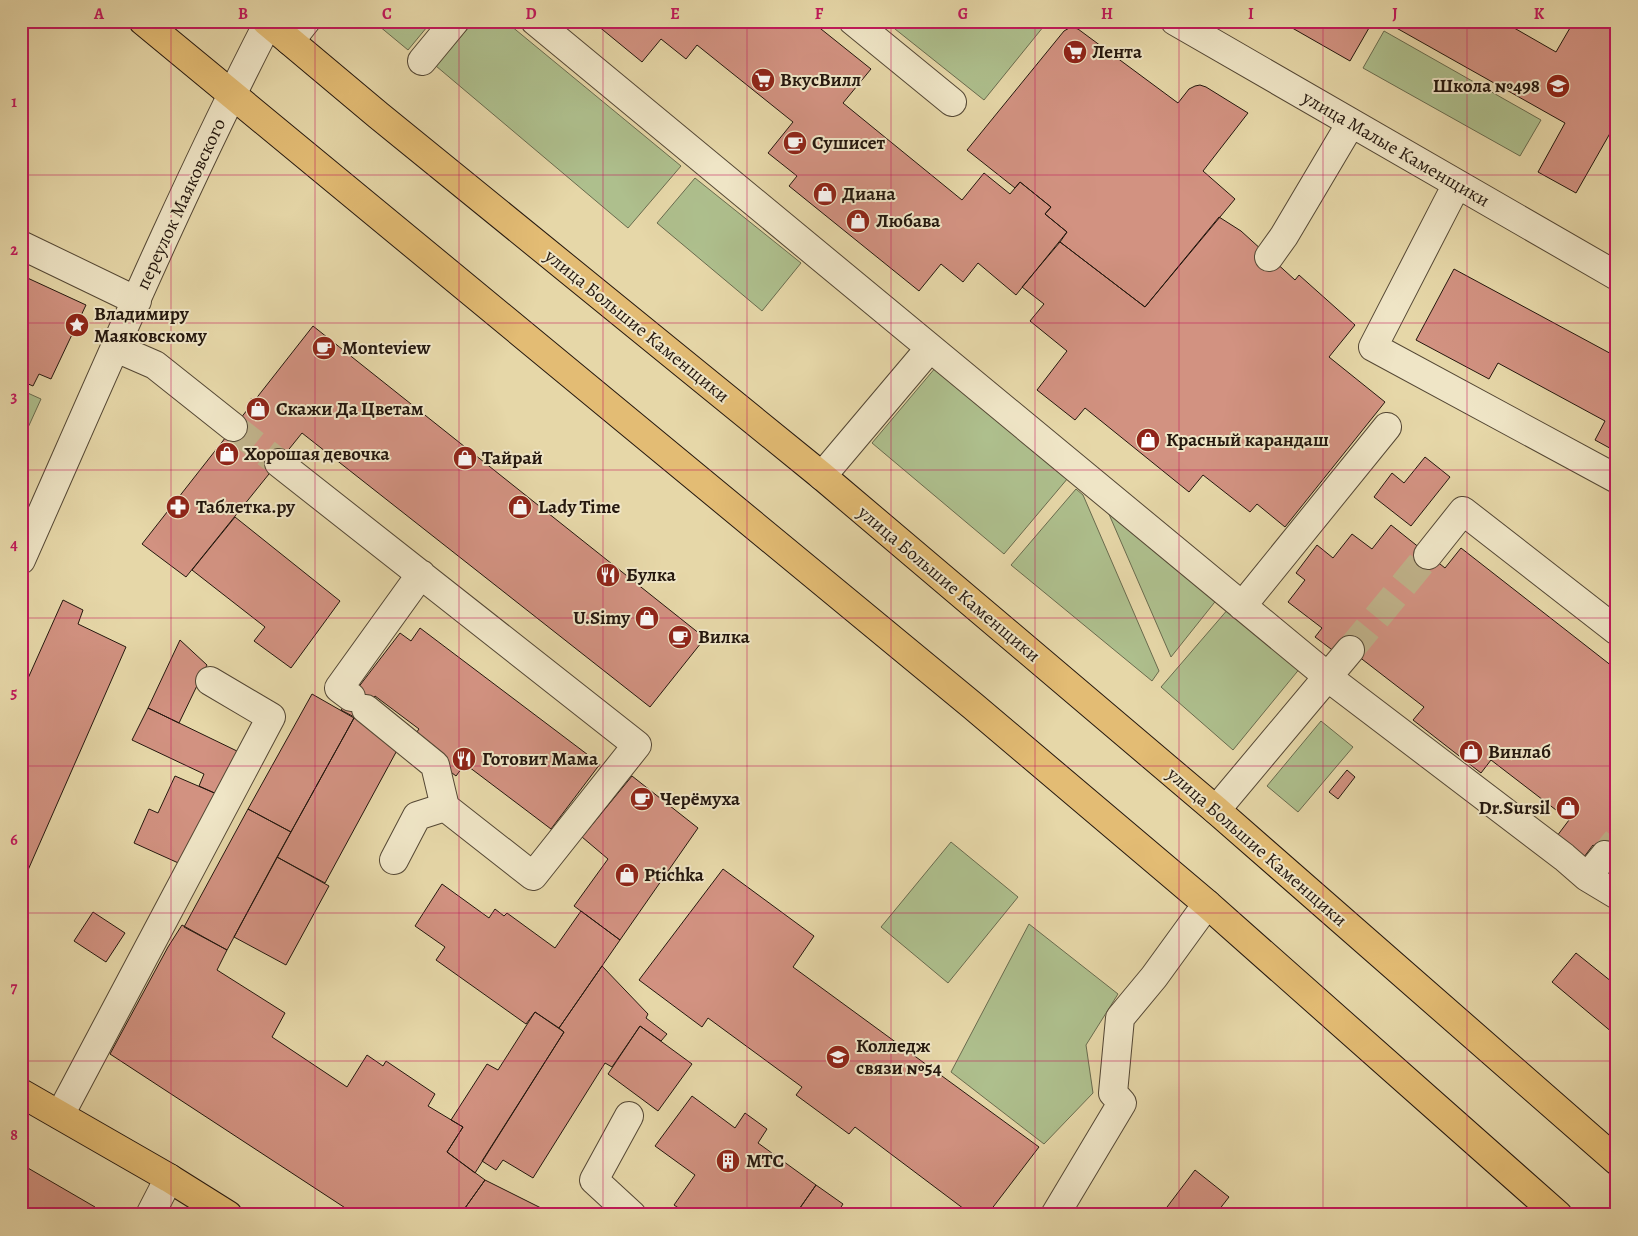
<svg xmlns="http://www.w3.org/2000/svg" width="1638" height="1236" font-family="Alegreya,serif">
<rect width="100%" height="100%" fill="#e6d7a8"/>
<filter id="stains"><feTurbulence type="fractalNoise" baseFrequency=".004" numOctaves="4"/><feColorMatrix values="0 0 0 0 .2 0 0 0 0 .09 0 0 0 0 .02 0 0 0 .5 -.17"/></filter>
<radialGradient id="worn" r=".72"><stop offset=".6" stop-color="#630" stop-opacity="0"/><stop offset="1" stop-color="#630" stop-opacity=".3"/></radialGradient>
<!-- green -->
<path fill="#aebf8d" stroke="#696b4e" d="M 373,21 L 432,21 L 408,50 Z
M 474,21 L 505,21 L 681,166 L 628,228 L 436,66 Z
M 885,21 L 1048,21 L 984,100 Z
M 1384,31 L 1541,120 L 1520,156 L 1363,68 Z
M 695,178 L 801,263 L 762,311 L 657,223 Z
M 936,367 L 1068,478 L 1004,554 L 872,443 Z
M 21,390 L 41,399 L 21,443 Z
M 1076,489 L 1083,495 L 1159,671 L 1152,681 L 1011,565 Z
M 1105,505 L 1218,598 L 1171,657 Z
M 1229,608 L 1301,667 L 1233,750 L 1161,687 Z
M 1321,721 L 1353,747 L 1298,812 L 1267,786 Z
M 951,842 L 1018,897 L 948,983 L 881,927 Z
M 1029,924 L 1118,994 L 1086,1045 L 1093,1093 L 1044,1144 L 951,1072 Z"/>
<!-- building -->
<path fill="#d29281" stroke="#24170e" d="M 592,21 L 811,21 L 871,69 L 843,103 L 962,200 L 984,173 L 1010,194 L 1020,182 L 1051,207 L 1045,214 L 1067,232 L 1016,295 L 978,263 L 963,282 L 941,264 L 919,291 L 789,186 L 797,176 L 768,153 L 793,122 L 697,45 L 686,59 L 661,39 L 642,62 Z
M 1280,21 L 1373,21 L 1350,61 Z
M 1384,21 L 1502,21 L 1556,52 L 1574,21 L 1596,21 L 1617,33 L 1612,45 L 1617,48 L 1617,121 L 1576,193 L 1538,172 L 1565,123 Z
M 1071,27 L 1078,29 L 1178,103 L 1189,89 L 1195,86 L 1200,85 L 1206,87 L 1248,113 L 1203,171 L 1235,199 L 1145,307 L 1060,242 L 1067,232 L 1045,214 L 1051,207 L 1020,182 L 1015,188 L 967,150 L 1064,31 Z
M 1219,217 L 1241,231 L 1295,280 L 1299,275 L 1355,325 L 1329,357 L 1385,402 L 1285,527 L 1257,504 L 1250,512 L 1203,475 L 1189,492 L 1085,408 L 1075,420 L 1037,390 L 1067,351 L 1030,321 L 1044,304 L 1022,287 L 1060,242 L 1145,307 Z
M 1454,269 L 1617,357 L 1617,452 L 1595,440 L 1605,421 L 1498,363 L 1489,379 L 1416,340 Z
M 21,275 L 86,305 L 51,379 L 39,374 L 33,386 L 21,381 Z
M 313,326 L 705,638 L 650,707 L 302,433 L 186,577 L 142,544 Z
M 1425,457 L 1450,477 L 1411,526 L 1374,497 L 1392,473 L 1404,483 Z
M 235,517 L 340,601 L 291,668 L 254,641 L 265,627 L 192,570 Z
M 1391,525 L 1445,568 L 1461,548 L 1617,670 L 1617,860 L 1615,862 L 1593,845 L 1584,857 L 1557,836 L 1569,820 L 1491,760 L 1481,773 L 1413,720 L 1424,707 L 1345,646 L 1339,655 L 1315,637 L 1322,628 L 1288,602 L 1305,580 L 1296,573 L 1317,545 L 1333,558 L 1352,534 L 1372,549 Z
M 63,600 L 83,610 L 78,624 L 126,647 L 21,886 L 21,694 Z
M 420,628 L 600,764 L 551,829 L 465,764 L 456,776 L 410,741 L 419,729 L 375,696 L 358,719 L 341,710 L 400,633 L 411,641 Z
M 180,640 L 207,665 L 179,723 L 148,708 Z
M 312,694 L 354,718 L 291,832 L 248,809 Z
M 148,708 L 239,752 L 219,795 L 199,786 L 204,774 L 132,740 Z
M 354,718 L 401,743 L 325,883 L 277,857 Z
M 1347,770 L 1355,777 L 1338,799 L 1329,792 Z
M 175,776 L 219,795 L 185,866 L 134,843 L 149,809 L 158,813 Z
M 632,776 L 698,828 L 620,940 L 574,906 L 608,859 L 582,837 Z
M 248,809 L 291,832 L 227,950 L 184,927 Z
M 277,857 L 329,886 L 286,965 L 234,937 Z
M 723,869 L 814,936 L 793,967 L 1039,1147 L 987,1215 L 972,1215 L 855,1127 L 849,1134 L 796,1095 L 802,1087 L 708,1018 L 702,1027 L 639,980 Z
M 442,884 L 489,918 L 495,909 L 504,916 L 507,913 L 555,948 L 581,911 L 620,940 L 559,1028 L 535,1012 L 526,1024 L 436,960 L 445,947 L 415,926 Z
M 93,912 L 125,933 L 106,962 L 74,941 Z
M 182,925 L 227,950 L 217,970 L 285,1013 L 272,1037 L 347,1087 L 367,1055 L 383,1066 L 386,1061 L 435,1094 L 428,1106 L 463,1127 L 447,1152 L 485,1180 L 460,1215 L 356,1215 L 110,1054 L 168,947 Z
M 1576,953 L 1617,986 L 1617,1028 L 1613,1033 L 1552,982 Z
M 602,966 L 648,1014 L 646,1018 L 667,1034 L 661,1041 L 640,1026 L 612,1067 L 605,1063 L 533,1178 L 503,1160 L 496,1170 L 482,1161 L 564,1032 L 559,1028 Z
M 535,1012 L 564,1032 L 475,1173 L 447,1152 L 463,1127 L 451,1120 L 487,1064 L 498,1070 Z
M 640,1026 L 692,1064 L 658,1111 L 608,1074 Z
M 692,1096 L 735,1128 L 745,1113 L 767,1129 L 758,1143 L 816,1185 L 795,1215 L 720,1215 L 713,1210 L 709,1215 L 689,1215 L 674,1205 L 695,1175 L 655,1146 Z
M 21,1164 L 95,1207 L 91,1215 L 21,1215 Z
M 1195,1170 L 1229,1197 L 1215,1215 L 1161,1215 Z
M 485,1180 L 555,1215 L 460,1215 Z
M 816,1185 L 843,1204 L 836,1215 L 795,1215 Z"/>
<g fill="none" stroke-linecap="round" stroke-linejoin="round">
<!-- minor-tunnel -->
<path stroke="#bfb189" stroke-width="28" stroke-dasharray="28 14" stroke-linecap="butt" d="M 233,427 L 279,463
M 1350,650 L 1428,555
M 1605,855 L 1617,840"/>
<!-- minor casing -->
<g stroke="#544734" stroke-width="30">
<path id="minor" d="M 535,21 L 1338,685 L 1564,857 L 1587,877 L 1617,895
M 853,21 L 952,102
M 1175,21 L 1617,276
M 290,41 L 306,21
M 422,61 L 455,21
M 1457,184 L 1373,347 L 1617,479
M 21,245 L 137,301
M 1269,257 L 1284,236 L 1351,123
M 116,348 L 155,365 L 233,427
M 279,463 L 637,745 L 533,876 L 445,807 L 417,816 L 394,860
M 822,476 L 930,348
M 1428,555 L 1463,511 L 1617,631
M 21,560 C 101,380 178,198 268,23
M 1242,606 L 1387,427
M 351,697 L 339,688 L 421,574
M 366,709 L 435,765 L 445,807
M 1216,810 L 1350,650
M 1587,877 L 1605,855
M 60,1115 L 271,717 L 210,681
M 629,1116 L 594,1180 L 632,1215
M 150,1215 L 169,1178
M 1055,1215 L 1122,1103 L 1113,1093 L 1120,1018 L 1154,977 L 1207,904"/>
</g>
<!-- major casing -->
<g stroke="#24170e" stroke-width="30">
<path id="major" d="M 143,21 L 973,706 L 1207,904 L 1558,1215
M 266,21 L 378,115 L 822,476 L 1216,810 L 1617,1161
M 21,1093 L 169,1178 L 228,1215"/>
</g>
<!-- minor -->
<use href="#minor" stroke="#efe5c6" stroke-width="28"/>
<!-- major -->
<use href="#major" stroke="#e3bc74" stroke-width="28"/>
</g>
<!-- grid -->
<path fill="none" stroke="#c2185b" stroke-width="1" stroke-opacity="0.55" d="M 171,21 L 171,1215M 315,21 L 315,1215M 459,21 L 459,1215M 603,21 L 603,1215M 747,21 L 747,1215M 891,21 L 891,1215M 1035,21 L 1035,1215M 1179,21 L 1179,1215M 1323,21 L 1323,1215M 1467,21 L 1467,1215M 21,175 L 1617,175M 21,323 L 1617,323M 21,470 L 1617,470M 21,618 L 1617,618M 21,766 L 1617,766M 21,913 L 1617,913M 21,1061 L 1617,1061"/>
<!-- icons -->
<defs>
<g id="supermarket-disc" transform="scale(1.25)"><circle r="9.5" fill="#8f2418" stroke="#efe5c6"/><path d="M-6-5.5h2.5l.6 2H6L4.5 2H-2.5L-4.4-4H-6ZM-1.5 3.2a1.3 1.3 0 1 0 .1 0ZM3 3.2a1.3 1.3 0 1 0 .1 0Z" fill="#fff"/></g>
<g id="school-disc" transform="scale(1.25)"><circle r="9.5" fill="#8f2418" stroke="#efe5c6"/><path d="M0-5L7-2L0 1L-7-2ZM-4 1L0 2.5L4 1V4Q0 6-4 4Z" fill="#fff"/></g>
<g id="cafe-disc" transform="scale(1.25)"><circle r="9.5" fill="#8f2418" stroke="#efe5c6"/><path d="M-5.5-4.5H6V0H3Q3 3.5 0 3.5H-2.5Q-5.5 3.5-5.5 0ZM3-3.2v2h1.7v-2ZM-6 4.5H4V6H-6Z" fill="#fff"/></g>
<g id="shop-disc" transform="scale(1.25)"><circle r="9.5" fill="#8f2418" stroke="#efe5c6"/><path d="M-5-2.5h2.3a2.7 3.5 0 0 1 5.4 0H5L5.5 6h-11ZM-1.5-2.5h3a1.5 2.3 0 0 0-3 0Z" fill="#fff"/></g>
<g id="sight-disc" transform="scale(1.25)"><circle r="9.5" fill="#8f2418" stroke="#efe5c6"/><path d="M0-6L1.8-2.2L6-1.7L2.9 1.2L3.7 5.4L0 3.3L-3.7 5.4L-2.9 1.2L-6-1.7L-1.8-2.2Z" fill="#fff"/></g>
<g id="pharmacy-disc" transform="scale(1.25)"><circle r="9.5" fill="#8f2418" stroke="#efe5c6"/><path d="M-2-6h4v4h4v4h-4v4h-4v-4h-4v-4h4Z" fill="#fff"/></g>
<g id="restaurant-disc" transform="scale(1.25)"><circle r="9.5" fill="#8f2418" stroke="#efe5c6"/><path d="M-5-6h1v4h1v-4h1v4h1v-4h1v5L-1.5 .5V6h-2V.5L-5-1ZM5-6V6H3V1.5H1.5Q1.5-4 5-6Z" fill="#fff"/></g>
<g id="university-disc" transform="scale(1.25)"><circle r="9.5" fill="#8f2418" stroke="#efe5c6"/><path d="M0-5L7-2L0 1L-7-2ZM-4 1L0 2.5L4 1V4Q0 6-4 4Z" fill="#fff"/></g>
<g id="building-disc" transform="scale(1.25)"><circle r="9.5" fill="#8f2418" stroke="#efe5c6"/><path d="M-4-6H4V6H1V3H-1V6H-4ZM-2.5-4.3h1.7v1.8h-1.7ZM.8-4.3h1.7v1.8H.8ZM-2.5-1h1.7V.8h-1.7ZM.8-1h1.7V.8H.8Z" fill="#fff"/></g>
</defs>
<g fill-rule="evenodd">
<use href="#supermarket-disc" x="1075" y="52"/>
<use href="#supermarket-disc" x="763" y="80"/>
<use href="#school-disc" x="1558" y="86"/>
<use href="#cafe-disc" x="795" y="143"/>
<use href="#shop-disc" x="825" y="194"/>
<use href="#shop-disc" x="858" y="221"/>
<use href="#sight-disc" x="77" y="325"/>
<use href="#cafe-disc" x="324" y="348"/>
<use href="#shop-disc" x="258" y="409"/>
<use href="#shop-disc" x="1148" y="440"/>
<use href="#shop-disc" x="227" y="454"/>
<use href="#shop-disc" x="465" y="458"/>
<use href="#pharmacy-disc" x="178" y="507"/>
<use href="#shop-disc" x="520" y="507"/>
<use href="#restaurant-disc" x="608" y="575"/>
<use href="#shop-disc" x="647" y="618"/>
<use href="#cafe-disc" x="680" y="637"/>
<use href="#shop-disc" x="1471" y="752"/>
<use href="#restaurant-disc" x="464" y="759"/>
<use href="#cafe-disc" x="642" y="799"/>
<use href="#shop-disc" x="1568" y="808"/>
<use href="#shop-disc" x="627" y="875"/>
<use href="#university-disc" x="838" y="1057"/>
<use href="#building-disc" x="728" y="1161"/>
</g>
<g text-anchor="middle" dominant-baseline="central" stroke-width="4" stroke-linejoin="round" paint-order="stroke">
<!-- poi labels -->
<g font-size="19" font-weight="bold" fill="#24170e" stroke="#efe5c6" text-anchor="start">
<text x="1092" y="52">Лента</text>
<text x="780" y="80">ВкусВилл</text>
<text x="1540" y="86" text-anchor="end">Школа №498</text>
<text x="812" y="143">Сушисет</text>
<text x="842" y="194">Диана</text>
<text x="876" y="221">Любава</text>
<text x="94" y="314">Владимиру<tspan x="94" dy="22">Маяковскому</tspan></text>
<text x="342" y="348">Monteview</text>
<text x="276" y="409">Скажи Да Цветам</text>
<text x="1166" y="440">Красный карандаш</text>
<text x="244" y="454">Хорошая девочка</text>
<text x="482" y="458">Тайрай</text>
<text x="196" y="507">Таблетка.ру</text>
<text x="538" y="507">Lady Time</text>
<text x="626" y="575">Булка</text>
<text x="630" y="618" text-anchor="end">U.Simy</text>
<text x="698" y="637">Вилка</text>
<text x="1488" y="752">Винлаб</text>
<text x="482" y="759">Готовит Мама</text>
<text x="660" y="799">Черёмуха</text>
<text x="1550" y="808" text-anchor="end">Dr.Sursil</text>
<text x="644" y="875">Ptichka</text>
<text x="856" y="1046">Колледж<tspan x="856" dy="22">связи №54</tspan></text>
<text x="746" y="1161">МТС</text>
</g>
<!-- street labels -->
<g font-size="19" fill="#24170e" stroke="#efe5c6">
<text transform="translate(1396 149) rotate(30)">улица Малые Каменщики</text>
<text transform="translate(181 204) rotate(-65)">переулок Маяковского</text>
<text transform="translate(637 326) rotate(39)">улица Большие Каменщики</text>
<text transform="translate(949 584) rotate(40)">улица Большие Каменщики</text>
<text transform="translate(1257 847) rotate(41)">улица Большие Каменщики</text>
</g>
</g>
<!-- margin -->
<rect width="1638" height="1236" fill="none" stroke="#e6d7a8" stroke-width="55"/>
<rect x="28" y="28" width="1582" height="1180" fill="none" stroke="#c2185b" stroke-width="2"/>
<g font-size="16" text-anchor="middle" font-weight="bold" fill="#c2185b">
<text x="99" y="19">A</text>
<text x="243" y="19">B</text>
<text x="387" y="19">C</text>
<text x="531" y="19">D</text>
<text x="675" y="19">E</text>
<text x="819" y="19">F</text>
<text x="963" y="19">G</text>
<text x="1107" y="19">H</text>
<text x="1251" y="19">I</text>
<text x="1395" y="19">J</text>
<text x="1539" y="19">K</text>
<text x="14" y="107">1</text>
<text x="14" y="255">2</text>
<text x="14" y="402">3</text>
<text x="14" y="550">4</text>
<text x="14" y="698">5</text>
<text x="14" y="845">6</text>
<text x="14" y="993">7</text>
<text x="14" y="1140">8</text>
</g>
<rect width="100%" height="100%" filter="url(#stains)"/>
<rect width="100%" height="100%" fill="url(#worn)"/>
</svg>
